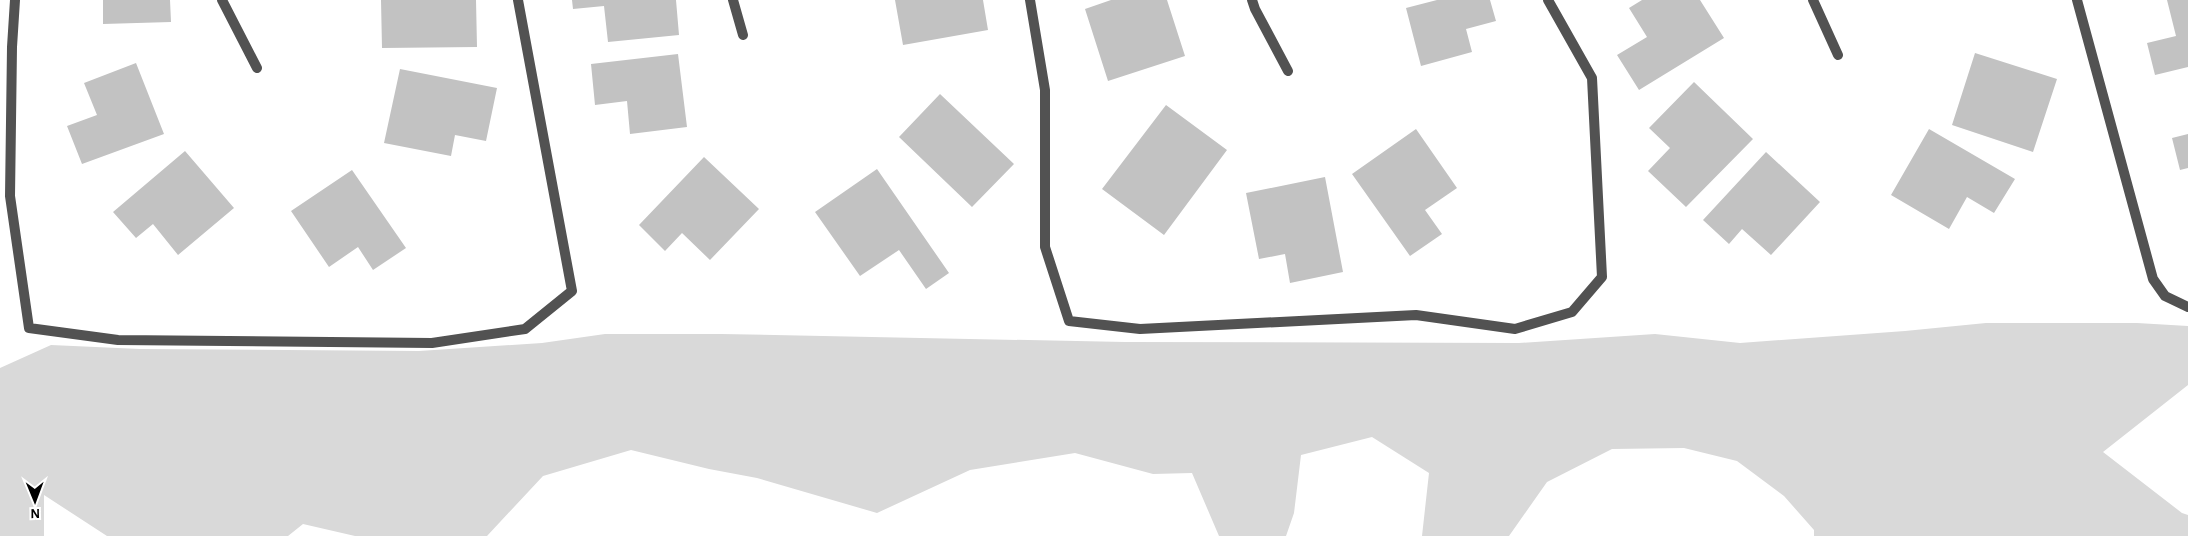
<svg xmlns="http://www.w3.org/2000/svg" width="2188" height="536" font-family="'Alegreya Sans',sans-serif">
<rect width="100%" height="100%" fill="#fff"/>
<!-- green -->
<path fill="#d9d9d9" d="M 1986,323 L 2137,323 L 2188,326 L 2188,385 L 2103,452 L 2182,513 L 2188,515 L 2188,536 L 1814,536 L 1814,530 L 1784,496 L 1737,461 L 1684,448 L 1612,449 L 1547,482 L 1509,536 L 1422,536 L 1429,473 L 1372,437 L 1301,455 L 1294,513 L 1286,536 L 1219,536 L 1192,473 L 1153,474 L 1075,453 L 970,470 L 877,513 L 757,478 L 709,469 L 631,450 L 543,476 L 487,536 L 355,536 L 303,524 L 288,536 L 107,536 L 44,495 L 44,536 L 0,536 L 0,368 L 51,345 L 140,349 L 419,351 L 542,343 L 605,334 L 721,334 L 1125,342 L 1519,343 L 1655,334 L 1740,343 L 1905,331 Z"/>
<!-- building -->
<path fill="#c2c2c2" d="M 103,0 L 170,0 L 171,22 L 103,24 Z
M 381,0 L 476,0 L 477,47 L 382,48 Z
M 572,0 L 676,0 L 679,35 L 608,42 L 604,6 L 573,9 Z
M 895,0 L 983,0 L 988,30 L 903,45 Z
M 1111,0 L 1167,0 L 1185,56 L 1108,81 L 1085,9 Z
M 1437,0 L 1490,0 L 1496,21 L 1466,29 L 1472,52 L 1421,66 L 1406,8 Z
M 1642,0 L 1700,0 L 1724,38 L 1639,90 L 1617,55 L 1647,37 L 1629,8 Z
M 2167,0 L 2188,0 L 2188,67 L 2155,75 L 2147,43 L 2176,36 Z
M 1975,53 L 2057,79 L 2033,152 L 1952,125 Z
M 678,54 L 687,127 L 630,134 L 627,101 L 595,105 L 591,64 Z
M 136,63 L 164,134 L 82,164 L 67,126 L 97,115 L 84,83 Z
M 400,69 L 497,88 L 486,141 L 455,135 L 451,156 L 384,143 Z
M 1694,82 L 1753,139 L 1686,207 L 1648,171 L 1670,148 L 1649,128 Z
M 940,94 L 1014,164 L 972,207 L 899,137 Z
M 1166,105 L 1227,150 L 1164,235 L 1102,189 Z
M 1416,129 L 1457,188 L 1425,210 L 1442,234 L 1410,256 L 1352,174 Z
M 1929,129 L 2015,179 L 1994,213 L 1967,197 L 1949,229 L 1891,195 Z
M 2188,134 L 2188,168 L 2180,170 L 2172,138 Z
M 185,151 L 234,208 L 178,255 L 153,224 L 136,238 L 113,212 Z
M 1766,152 L 1820,202 L 1771,255 L 1742,229 L 1729,244 L 1703,220 Z
M 704,157 L 759,209 L 710,260 L 682,233 L 665,251 L 639,225 Z
M 877,169 L 949,273 L 926,289 L 899,250 L 860,276 L 815,212 Z
M 352,170 L 406,248 L 373,270 L 358,247 L 329,267 L 291,211 Z
M 1325,177 L 1343,272 L 1290,283 L 1285,254 L 1259,259 L 1246,193 Z"/>
<g fill="none" stroke-linecap="round" stroke-linejoin="round">
<!-- lane -->
<path stroke="#525252" stroke-width="10" d="M 15,0 L 12,47 L 10,196 L 29,328 L 118,340 L 432,343 L 525,329 L 572,291 L 518,0
M 1030,0 L 1045,90 L 1045,247 L 1069,321 L 1140,329 L 1416,315 L 1515,329 L 1572,312 L 1602,277 L 1592,78 L 1548,0
M 2077,0 L 2153,279 L 2165,296 L 2188,307"/>
<!-- street -->
<path stroke="#525252" stroke-width="10" d="M 222,0 L 257,68
M 733,0 L 743,35
M 1252,0 L 1255,9 L 1288,71
M 1813,0 L 1838,55"/>
</g>
<!-- north arrow -->
<g transform="translate(35 501) rotate(179)" stroke="#ffffff" stroke-width="4" paint-order="stroke">
<path d="M0-4L9 19L0 12L-9 19Z" fill="#000000"/>
<text y="-8" font-size="14" font-weight="bold" text-anchor="middle" fill="#000000">N</text>
</g>
</svg>
